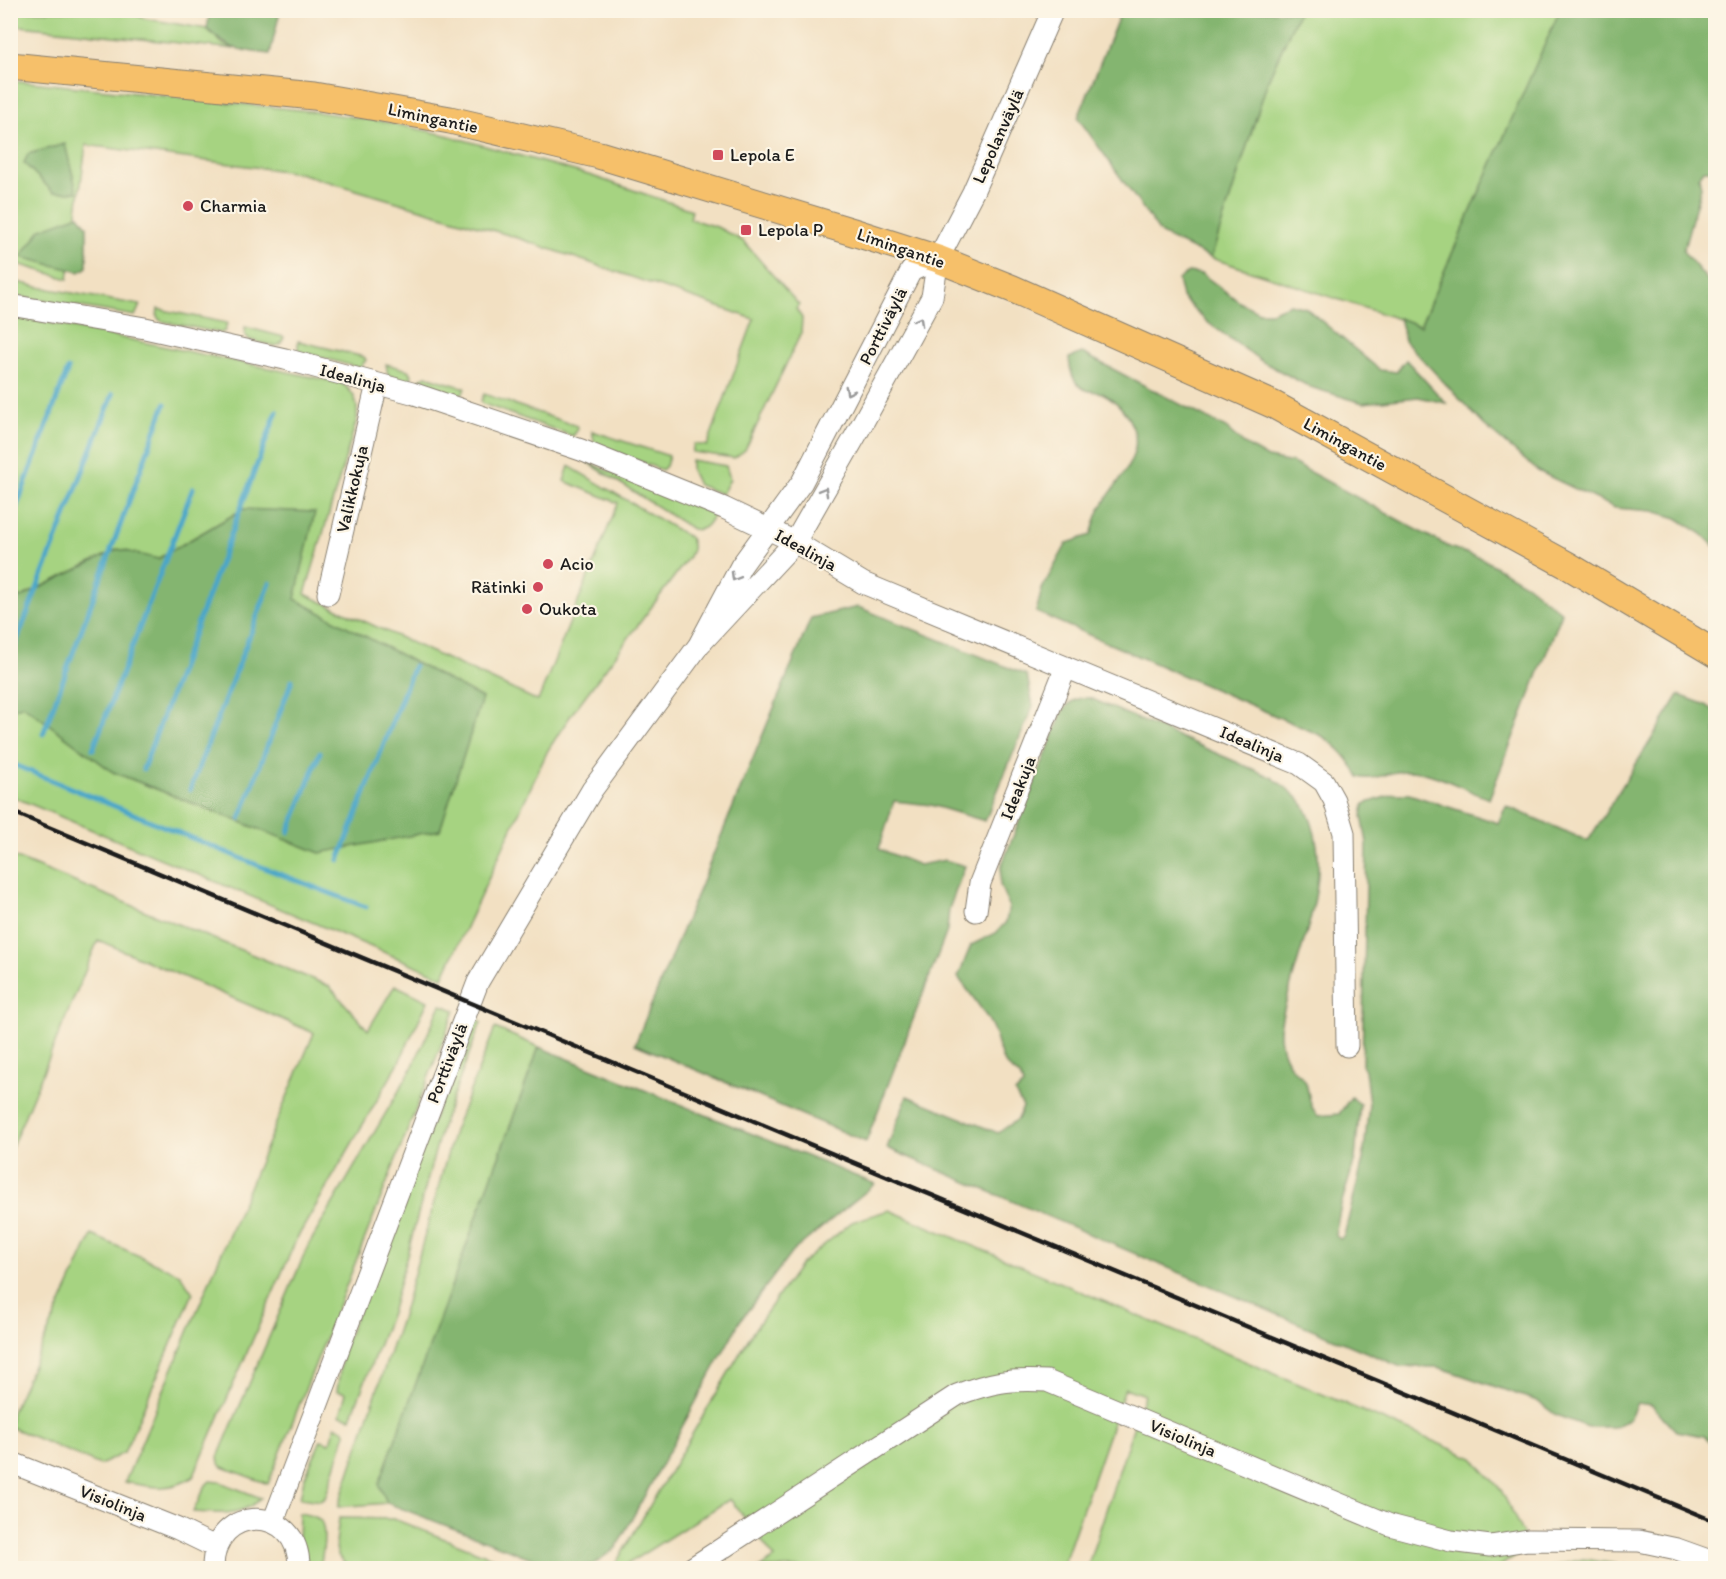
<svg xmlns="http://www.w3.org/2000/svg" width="1726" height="1579" font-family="Itim,sans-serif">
<rect width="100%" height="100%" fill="#fcf5e5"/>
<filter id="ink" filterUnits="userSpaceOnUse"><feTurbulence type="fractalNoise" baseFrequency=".0167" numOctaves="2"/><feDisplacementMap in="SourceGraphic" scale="12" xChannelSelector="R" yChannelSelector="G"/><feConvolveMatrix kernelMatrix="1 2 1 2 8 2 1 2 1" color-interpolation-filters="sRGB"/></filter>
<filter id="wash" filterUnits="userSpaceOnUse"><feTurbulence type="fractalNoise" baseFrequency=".008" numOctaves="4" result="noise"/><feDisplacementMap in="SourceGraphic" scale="24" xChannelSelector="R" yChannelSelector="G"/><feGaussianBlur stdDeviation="1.35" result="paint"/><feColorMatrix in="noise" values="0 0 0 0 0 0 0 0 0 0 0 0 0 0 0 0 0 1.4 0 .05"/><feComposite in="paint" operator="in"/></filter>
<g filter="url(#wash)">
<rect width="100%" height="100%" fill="#f2e0c2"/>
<!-- green -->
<path fill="#a6d381" stroke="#61784e" stroke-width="1.5" d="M 11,11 L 125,11 L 147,19 L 207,29 L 223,44 L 235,49 L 11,25 Z
M 1299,11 L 1560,11 L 1420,326 L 1211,258 L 1268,80 Z
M 10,80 L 310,111 L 380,121 L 446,135 L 592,176 L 692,210 L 690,219 L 717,227 L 743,241 L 799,305 L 796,309 L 802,318 L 801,333 L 745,450 L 734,458 L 692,452 L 694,444 L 707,446 L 754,319 L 512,236 L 299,173 L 86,145 L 68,279 L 11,262 Z
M 10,280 L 38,287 L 140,305 L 135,316 L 11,295 Z
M 158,309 L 227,323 L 225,331 L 221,333 L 161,321 L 157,317 Z
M 11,315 L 341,383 C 355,392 358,403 357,419 L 305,594 L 538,701 L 618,503 L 564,481 L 569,466 L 689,537 C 694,545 693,550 688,558 L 571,715 L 548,750 L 443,977 L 11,796 L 11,710 L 23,705 L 113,772 L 320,853 L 482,698 L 294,599 L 243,509 L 157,559 L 118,549 L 19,598 L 11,590 Z
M 245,327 L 284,337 L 281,344 L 275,346 L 250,340 L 245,335 Z
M 298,341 L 364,357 L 366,360 L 360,368 L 298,351 Z
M 386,364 L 408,370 L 412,375 L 410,382 L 388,375 Z
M 426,376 L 465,388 L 463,393 L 457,396 L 419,385 L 420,379 Z
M 484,394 L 577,426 L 578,429 L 573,436 L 483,404 L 481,401 Z
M 592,431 L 669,456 L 666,466 L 662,470 L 595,445 Z
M 691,460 L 726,466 L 730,479 L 722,494 L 698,485 L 691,470 Z
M 587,462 L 714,514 C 709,523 705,532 692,529 Z
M 11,856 L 329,986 L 368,1030 L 395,985 L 428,1001 L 398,1064 L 296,1240 L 193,1477 C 170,1492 151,1487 125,1482 L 314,1033 L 98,940 L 11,1149 Z
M 441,1005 L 455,1010 L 268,1484 L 223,1467 L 219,1463 L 218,1457 L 308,1246 L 411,1070 Z
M 473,1018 L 481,1022 L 442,1126 L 392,1310 L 351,1418 L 340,1415 L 346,1393 L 337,1391 L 343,1349 Z
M 495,1028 L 539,1047 L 380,1484 L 387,1503 L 338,1507 L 403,1313 L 454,1131 Z
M 889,1210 L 1473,1458 L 1501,1490 L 1525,1538 L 1522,1552 L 1497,1568 L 1087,1568 L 1144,1395 L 1125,1388 L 1062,1568 L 759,1568 L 775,1558 L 730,1499 L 621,1568 L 613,1568 L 752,1333 L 801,1264 L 852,1222 Z
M 92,1235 L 180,1274 L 193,1293 L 124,1453 L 100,1465 L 10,1427 L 11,1414 Z
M 335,1426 L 343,1429 L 346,1433 L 325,1498 L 320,1501 L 300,1498 L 304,1479 L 321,1440 L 330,1443 Z
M 210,1481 L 220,1482 L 261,1498 C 242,1517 218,1513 193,1512 L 206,1485 Z
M 299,1513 C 305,1514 314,1516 319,1519 C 328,1526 322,1558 320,1568 L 312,1568 L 309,1566 L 298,1540 Z
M 339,1518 L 394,1519 L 519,1568 L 352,1568 C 329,1556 337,1541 339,1518 Z
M 1583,1559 L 1643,1568 L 1546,1568 Z"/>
<!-- forest -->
<path fill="#84b56f" stroke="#506846" stroke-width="1.5" d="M 1560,10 L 1715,11 L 1715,170 L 1704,170 L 1699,177 L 1701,187 L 1683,251 L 1715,289 L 1715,547 L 1702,534 L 1677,518 L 1653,511 L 1615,508 L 1538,471 L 1484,425 L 1405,341 L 1399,318 L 1420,326 Z
M 210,11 L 280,11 L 270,54 C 239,50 231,51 207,29 Z
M 1121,11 L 1299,11 L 1268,80 L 1211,258 L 1161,234 L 1078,118 Z
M 65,144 L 77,192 L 53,192 L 24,163 L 28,154 Z
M 79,215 L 87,226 L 87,267 L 80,272 L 21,257 L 41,229 Z
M 1188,272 L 1202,274 L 1241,303 L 1259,312 L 1271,312 L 1290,304 L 1306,308 L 1380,370 L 1396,372 L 1406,360 L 1446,403 L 1418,397 L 1363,403 L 1310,387 L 1263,362 L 1207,322 L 1182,297 L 1178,280 Z
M 1082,353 L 1226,428 L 1244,444 L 1268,458 L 1293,463 L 1449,547 L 1483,559 L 1527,585 L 1562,613 L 1489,799 C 1463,789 1433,770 1405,771 C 1388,771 1376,782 1359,777 C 1349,759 1339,747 1322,736 L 1036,612 L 1042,589 L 1067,543 L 1091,535 C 1094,526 1096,516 1100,509 C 1112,487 1143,458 1134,431 C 1128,414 1118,401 1102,393 C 1096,391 1089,392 1084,389 C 1072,383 1070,369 1069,358 Z
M 243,509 L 315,512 L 295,599 L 482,698 L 440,830 L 320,853 L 113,772 L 23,705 L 11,710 L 11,590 L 20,598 L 118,549 L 158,559 Z
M 858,607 L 1027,675 L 1033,706 L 985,821 L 931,805 L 894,801 L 879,849 L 919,865 L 945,860 L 965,866 L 949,909 L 947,931 L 866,1142 L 635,1044 L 811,618 Z
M 1679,695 L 1706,705 L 1716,712 L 1715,1448 L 1704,1436 L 1676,1431 L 1652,1405 L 1637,1403 L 1629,1419 L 1614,1427 L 1588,1427 L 1556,1415 L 1537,1401 L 1438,1367 L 1401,1367 L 887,1148 L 907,1096 L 998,1133 L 1018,1119 L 1023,1107 L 1015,1093 L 1023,1085 L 1020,1076 C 995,1061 1003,1052 993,1029 C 987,1014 968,991 958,977 L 971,945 L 996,933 L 1006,922 L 1009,906 L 1000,885 L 1001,867 L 1063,711 C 1071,700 1077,697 1090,698 L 1273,778 C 1285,787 1299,796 1306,809 C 1336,869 1304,933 1289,992 C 1286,1004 1280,1019 1280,1032 C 1280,1046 1284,1059 1294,1070 C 1298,1074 1304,1077 1306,1083 C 1310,1097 1308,1104 1318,1116 L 1339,1114 L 1351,1097 L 1360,1104 L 1355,1159 L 1341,1205 L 1335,1235 L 1340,1239 L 1344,1236 L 1363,1160 L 1369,1104 L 1365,1070 L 1362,1065 L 1367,843 L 1362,816 L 1364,804 L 1394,794 L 1409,794 L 1498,823 L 1506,806 L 1588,841 Z
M 539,1047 L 875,1184 L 792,1252 L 740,1321 L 616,1548 L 592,1565 L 552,1566 L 387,1503 L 379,1484 Z"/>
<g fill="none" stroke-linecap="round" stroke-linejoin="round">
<!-- stream -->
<path stroke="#4aa6c9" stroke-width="5" d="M 10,524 L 68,369
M 10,658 L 113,394
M 43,734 L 165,404
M 93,749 L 193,488
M 10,763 L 267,869 L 366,907
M 143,769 L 277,411
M 190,790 L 270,583
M 240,819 L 292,680
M 289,832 L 320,752
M 339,860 L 414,666"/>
</g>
</g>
<g filter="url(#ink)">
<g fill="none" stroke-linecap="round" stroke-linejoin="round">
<!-- minor casing -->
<g stroke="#877e6f" stroke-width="23">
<path id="minor" d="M 938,259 L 911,271 L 802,482 L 741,566 L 699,645 L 795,542 L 856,435 L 932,297 L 938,259 L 973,192 L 1053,10
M 10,305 L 145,328 L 285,359 L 412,393 L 581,450 L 724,508 L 795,542 L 863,583 L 1299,764 L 1324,782 L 1334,800 L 1344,833 L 1347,1046
M 328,594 L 377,384
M 976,911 L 980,883 L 1066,667
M 10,1462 L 178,1529 L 215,1547
M 273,1522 L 478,982 L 592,790 L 699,645
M 213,1568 C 213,1503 300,1503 299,1568
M 692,1568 L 957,1395 C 991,1382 1009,1379 1047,1381 L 1390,1525 L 1451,1541 L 1490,1546 L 1528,1540 L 1639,1541 L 1677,1549 L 1716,1563"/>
</g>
<!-- major casing -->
<g stroke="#877e6f" stroke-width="29">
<path id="major" d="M 10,66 L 314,96 L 450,120 L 599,155 L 853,232 L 938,259 L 1013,289 L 1274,405 L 1567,565 L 1716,654"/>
</g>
<!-- minor -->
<use href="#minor" stroke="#fff" stroke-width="21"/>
<!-- major -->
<use href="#major" stroke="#f6c06b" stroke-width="27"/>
<!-- rail -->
<path stroke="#1c1c1c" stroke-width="4.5" d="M 10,811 L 1716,1522"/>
</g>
<!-- one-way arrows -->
<defs><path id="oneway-chevron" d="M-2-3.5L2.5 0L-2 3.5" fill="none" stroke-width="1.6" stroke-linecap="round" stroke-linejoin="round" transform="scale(1.5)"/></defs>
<g stroke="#999">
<use href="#oneway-chevron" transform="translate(919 321) rotate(-61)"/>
<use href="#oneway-chevron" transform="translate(849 391) rotate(117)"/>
<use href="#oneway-chevron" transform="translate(824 491) rotate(-60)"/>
<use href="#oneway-chevron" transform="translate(735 577) rotate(120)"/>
</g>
</g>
<!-- markers -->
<g fill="#d1495b" stroke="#fcf5e5" stroke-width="2">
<rect x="712" y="149" width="12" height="12" rx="3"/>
<circle cx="188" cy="206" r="6"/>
<rect x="740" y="224" width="12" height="12" rx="3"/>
<circle cx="548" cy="564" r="6"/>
<circle cx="538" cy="587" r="6"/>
<circle cx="527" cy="609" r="6"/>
</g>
<g text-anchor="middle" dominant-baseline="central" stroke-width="4.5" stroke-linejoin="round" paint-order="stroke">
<!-- street labels -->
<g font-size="18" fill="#1c1c1c" stroke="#fcf5e5">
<text transform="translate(433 118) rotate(12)">Limingantie</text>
<text transform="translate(998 136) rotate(-66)">Lepolanväylä</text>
<text transform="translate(901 248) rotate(19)">Limingantie</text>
<text transform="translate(883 326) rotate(-63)">Porttiväylä</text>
<text transform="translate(353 378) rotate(15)">Idealinja</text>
<text transform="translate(1345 444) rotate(29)">Limingantie</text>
<text transform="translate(352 489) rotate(-77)">Valikkokuja</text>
<text transform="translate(806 550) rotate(29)">Idealinja</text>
<text transform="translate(1252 744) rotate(23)">Idealinja</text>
<text transform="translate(1018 788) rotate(-68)">Ideakuja</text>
<text transform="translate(447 1063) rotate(-69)">Porttiväylä</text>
<text transform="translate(1183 1438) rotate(23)">Visiolinja</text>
<text transform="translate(113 1503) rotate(22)">Visiolinja</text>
</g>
<!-- poi labels -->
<g font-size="18" fill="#1c1c1c" stroke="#fcf5e5" text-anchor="start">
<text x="730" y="155">Lepola E</text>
<text x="200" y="206">Charmia</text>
<text x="758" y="230">Lepola P</text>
<text x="560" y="564">Acio</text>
<text x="526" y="587" text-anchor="end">Rätinki</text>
<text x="539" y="609">Oukota</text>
</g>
</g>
<!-- margin -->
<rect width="1726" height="1579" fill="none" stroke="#fcf5e5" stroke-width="36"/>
</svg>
